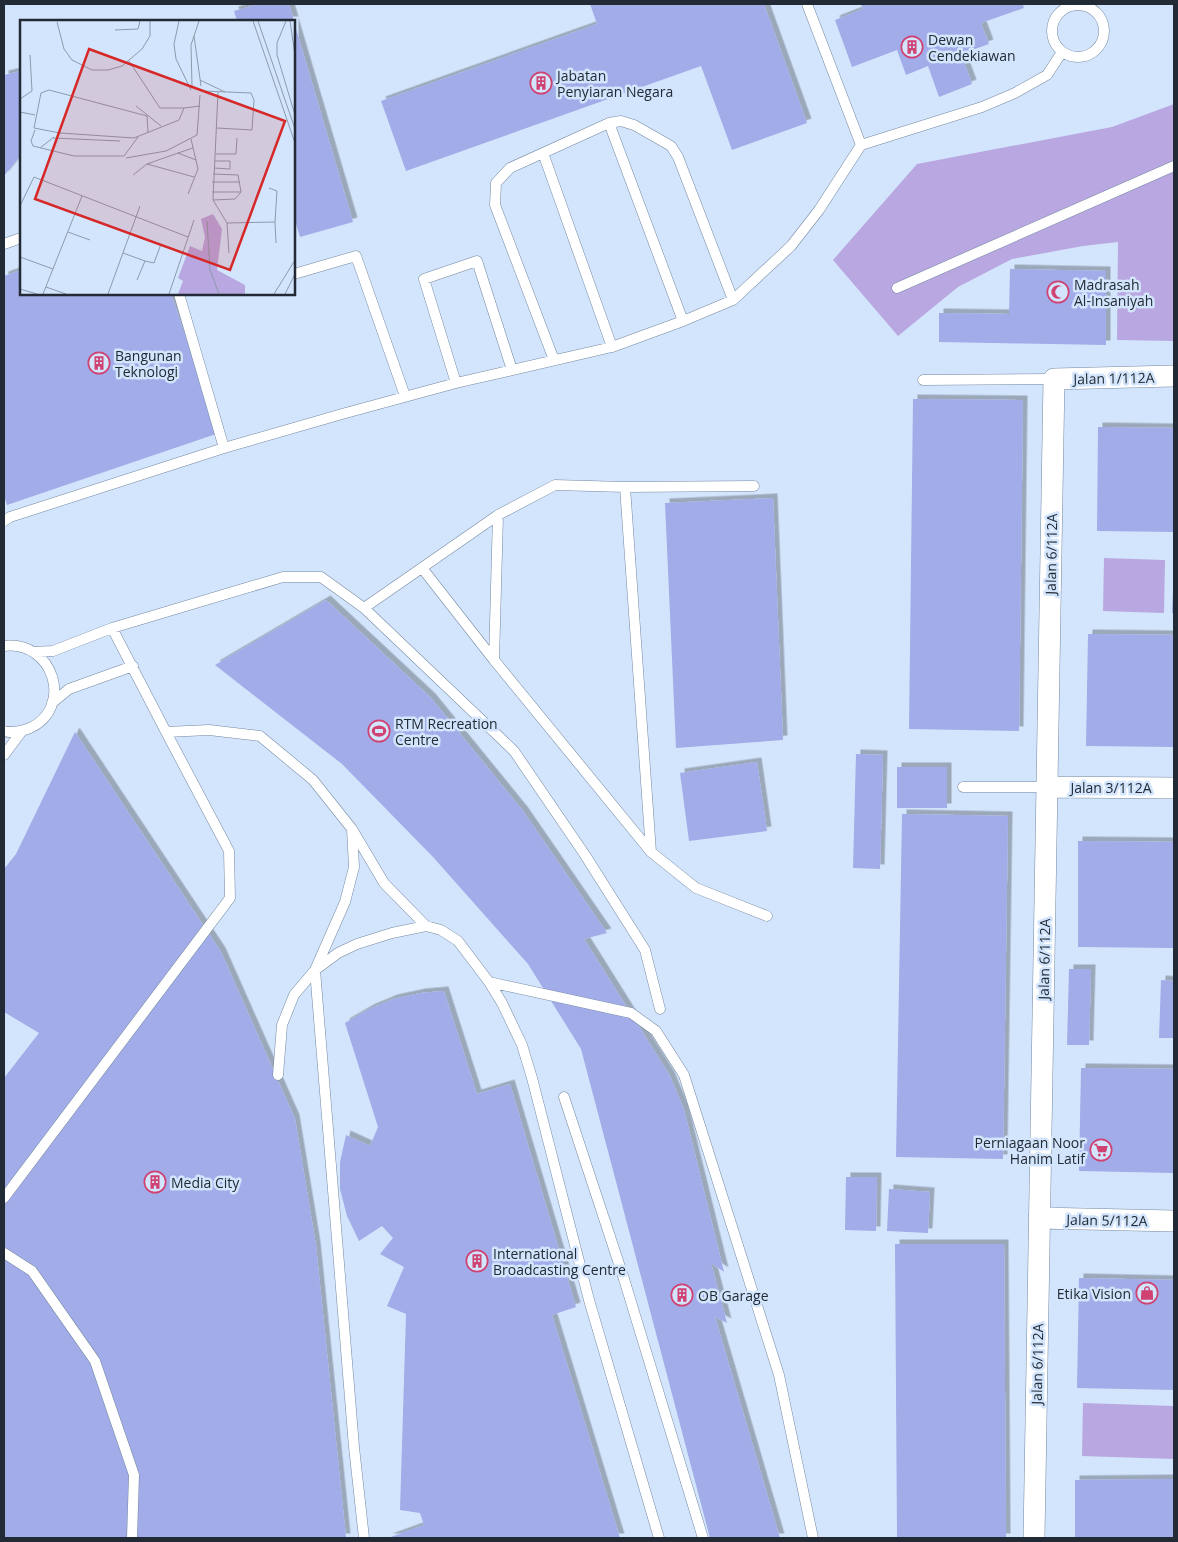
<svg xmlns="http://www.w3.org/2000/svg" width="1178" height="1542" font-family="'Open Sans',sans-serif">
<defs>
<filter id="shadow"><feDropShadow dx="4.5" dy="-4.5" stdDeviation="0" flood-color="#0004"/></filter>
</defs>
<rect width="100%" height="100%" fill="#d3e5fc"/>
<!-- green -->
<path fill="#b8a7e0" d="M 1174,104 L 1174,341 L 1117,340 L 1118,242 L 1083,246 L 1012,259 L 958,287 L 898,336 L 833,260 L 917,164 L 1112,127 Z
M 1104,558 L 1165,560 L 1164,613 L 1103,611 Z
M 1083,1403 L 1174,1406 L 1174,1459 L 1082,1456 Z"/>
<!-- building -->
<path fill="#a1ace9" filter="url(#shadow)" d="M 259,4 L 289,4 L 294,21 L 237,21 L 234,11 Z
M 590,4 L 764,4 L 807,123 L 732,150 L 701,66 L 406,171 L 381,101 L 597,24 Z
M 861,4 L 1022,4 L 1024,8 L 981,23 L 989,44 L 961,54 L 972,84 L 939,97 L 928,66 L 906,75 L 897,50 L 852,67 L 835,20 L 863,9 Z
M 294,22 L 353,222 L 300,237 L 294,217 Z
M 21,71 L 21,155 L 4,176 L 4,75 Z
M 1010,269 L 1106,271 L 1106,345 L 939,342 L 939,313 L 1009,314 Z
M 21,270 L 21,294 L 171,294 L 219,433 L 7,505 L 4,496 L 4,276 Z
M 913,399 L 1023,400 L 1019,731 L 909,729 Z
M 1098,427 L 1174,428 L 1174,532 L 1097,531 Z
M 773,498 L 783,740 L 676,748 L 665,503 Z
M 1173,589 L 1174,589 L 1174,613 L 1172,613 Z
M 326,600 L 431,698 L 523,811 L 607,933 L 584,939 L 670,1076 L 684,1110 L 724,1272 L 711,1263 L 727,1323 L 715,1317 L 780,1538 L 710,1538 L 581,1049 L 528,964 L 433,857 L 342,764 L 215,665 Z
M 1088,634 L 1174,635 L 1174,747 L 1086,746 Z
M 75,732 L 221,952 L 295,1119 L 316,1246 L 346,1538 L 4,1538 L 4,1078 L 39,1033 L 4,1012 L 4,869 L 16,854 Z
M 856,754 L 883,755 L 880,869 L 853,868 Z
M 757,762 L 767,831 L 689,841 L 680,773 Z
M 897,767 L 947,767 L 947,808 L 897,808 Z
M 902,814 L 1008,816 L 1003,1159 L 896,1157 Z
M 1078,841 L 1174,842 L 1174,948 L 1078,947 Z
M 1069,969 L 1091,969 L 1089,1045 L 1067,1045 Z
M 1161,980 L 1174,981 L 1174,1038 L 1159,1038 Z
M 444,991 L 477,1094 L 510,1084 L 576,1307 L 552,1315 L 620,1538 L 388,1538 L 424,1525 L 420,1513 L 400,1510 L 406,1314 L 387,1306 L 404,1267 L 380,1254 L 393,1238 L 382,1226 L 359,1241 L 347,1216 L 340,1189 L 340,1162 L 346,1135 L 370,1146 L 378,1127 L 345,1023 L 369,1009 L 393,999 L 421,993 Z
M 1081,1068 L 1174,1069 L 1174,1173 L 1079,1171 Z
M 846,1177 L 877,1177 L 876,1231 L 845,1230 Z
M 889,1189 L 930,1192 L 928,1233 L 887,1231 Z
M 895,1244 L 1004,1244 L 1006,1538 L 897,1538 Z
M 1079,1278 L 1174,1280 L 1174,1390 L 1077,1388 Z
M 1174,1479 L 1174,1538 L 1075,1538 L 1075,1480 Z"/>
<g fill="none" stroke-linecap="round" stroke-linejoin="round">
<!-- lane casing -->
<g stroke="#7388a1" stroke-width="11">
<path id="lane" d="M 807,4 L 861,145
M1052 31a26 26 0 1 1 52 0a26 26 0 1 1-52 0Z
M 609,123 L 683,321
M 543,153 L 612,347
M 4,244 L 21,238
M 294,274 L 356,256 L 405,396
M 897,288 L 1174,166
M 179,294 L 224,448
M 554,360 L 495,205 L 496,183 L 510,168 L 609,123 L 621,121 L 634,125 L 671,146 L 678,157 L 733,300
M 923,380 L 1054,379
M 456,383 L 424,279 L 477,261 L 512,370
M 625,487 L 651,852
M 4,521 L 10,517 L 224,448 L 342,414 L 456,383 L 612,347 L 683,321 L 733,300 L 791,246 L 819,210 L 861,145 L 982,107 L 1015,93 L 1047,75 L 1062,52
M 422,568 L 494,660 L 498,515
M 364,608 L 498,515 L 555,485 L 625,487 L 754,486
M 112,628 L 166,732 L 209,730 L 260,736 L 313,780 L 352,829 L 384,883 L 426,926
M 4,646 C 54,640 74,708 30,728 C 22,731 13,734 4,731
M 34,652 L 53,651 L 112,628 L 283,577 L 321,577 L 364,608 L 514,751 L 585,855 L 645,950 L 660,1009
M 494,660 L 651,852 L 696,888 L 767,916
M 52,703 L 69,689 L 133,666
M 4,755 L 22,731
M 963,787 L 1047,787
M 352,829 L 354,867 L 345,902 L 315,970 L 354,1447 L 364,1538
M 489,982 L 631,1013 L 656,1031 L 684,1075 L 779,1375 L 813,1538
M 278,1075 L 282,1025 L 294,995 L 315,970 L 338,953 L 357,944 L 392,933 L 426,926 L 441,930 L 458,941 L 489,982 L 502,1003 L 522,1045 L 532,1078 L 589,1300 L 659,1538
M 564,1097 L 624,1279 L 703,1538
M 4,1198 L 230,898 L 229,851 L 166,732
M 4,1253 L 32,1271 L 95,1361 L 134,1475 L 132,1538"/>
</g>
<!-- street casing -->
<g stroke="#7388a1" stroke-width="22">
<path id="street" d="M 1047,787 L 1174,788
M 1039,1218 L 1174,1221
M 1034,1538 L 1054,379 L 1174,376"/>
</g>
<!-- lane -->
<use href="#lane" stroke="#fff" stroke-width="10"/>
<!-- street -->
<use href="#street" stroke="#fff" stroke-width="21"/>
</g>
<!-- icons -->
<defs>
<g id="building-ring" transform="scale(1.125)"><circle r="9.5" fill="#d3e5fc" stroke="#cf4271" stroke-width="1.5"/><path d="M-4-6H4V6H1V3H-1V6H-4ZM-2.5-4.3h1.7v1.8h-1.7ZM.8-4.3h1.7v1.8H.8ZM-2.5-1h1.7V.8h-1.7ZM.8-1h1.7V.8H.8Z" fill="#cf4271"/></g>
<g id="mosque-ring" transform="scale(1.125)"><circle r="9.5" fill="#d3e5fc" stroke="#cf4271" stroke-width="1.5"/><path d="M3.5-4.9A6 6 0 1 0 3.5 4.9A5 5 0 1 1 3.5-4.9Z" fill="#cf4271"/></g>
<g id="stadium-ring" transform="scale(1.125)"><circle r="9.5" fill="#d3e5fc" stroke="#cf4271" stroke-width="1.5"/><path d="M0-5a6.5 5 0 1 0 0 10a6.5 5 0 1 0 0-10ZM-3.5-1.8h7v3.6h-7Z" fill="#cf4271"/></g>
<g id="supermarket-ring" transform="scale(1.125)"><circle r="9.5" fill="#d3e5fc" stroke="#cf4271" stroke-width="1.5"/><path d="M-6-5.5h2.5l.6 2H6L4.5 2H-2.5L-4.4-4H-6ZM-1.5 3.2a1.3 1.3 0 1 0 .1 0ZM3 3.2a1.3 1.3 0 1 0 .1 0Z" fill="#cf4271"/></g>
<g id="shop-ring" transform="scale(1.125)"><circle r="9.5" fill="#d3e5fc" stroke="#cf4271" stroke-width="1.5"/><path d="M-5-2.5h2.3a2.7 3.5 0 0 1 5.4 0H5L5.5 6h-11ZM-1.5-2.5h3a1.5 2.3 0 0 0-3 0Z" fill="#cf4271"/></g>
</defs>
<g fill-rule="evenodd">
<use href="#building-ring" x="912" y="47"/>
<use href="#building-ring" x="541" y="83"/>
<use href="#mosque-ring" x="1058" y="292"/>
<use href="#building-ring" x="99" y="363"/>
<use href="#stadium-ring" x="379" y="731"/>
<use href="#supermarket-ring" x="1101" y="1150"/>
<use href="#building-ring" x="155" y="1182"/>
<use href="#building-ring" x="477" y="1261"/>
<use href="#shop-ring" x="1147" y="1293"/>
<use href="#building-ring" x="682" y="1295"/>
</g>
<g text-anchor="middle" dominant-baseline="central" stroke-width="5" stroke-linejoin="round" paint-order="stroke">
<!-- poi labels -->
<g font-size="14" fill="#222b35" stroke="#d3e5fc" text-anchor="start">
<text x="928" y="39">Dewan<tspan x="928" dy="16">Cendekiawan</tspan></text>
<text x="557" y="75">Jabatan<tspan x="557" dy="16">Penyiaran Negara</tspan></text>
<text x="1074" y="284">Madrasah<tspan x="1074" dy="16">Al-Insaniyah</tspan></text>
<text x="115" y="355">Bangunan<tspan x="115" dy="16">Teknologi</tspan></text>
<text x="395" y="723">RTM Recreation<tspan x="395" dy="16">Centre</tspan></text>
<text x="1085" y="1142" text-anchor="end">Perniagaan Noor<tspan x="1085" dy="16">Hanim Latif</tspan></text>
<text x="171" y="1182">Media City</text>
<text x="493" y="1253">International<tspan x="493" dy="16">Broadcasting Centre</tspan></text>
<text x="1131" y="1293" text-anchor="end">Etika Vision</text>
<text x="698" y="1295">OB Garage</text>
</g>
<!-- street labels -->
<g font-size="14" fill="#222b35" stroke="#d3e5fc">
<text transform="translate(1114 378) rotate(-1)">Jalan 1/112A</text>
<text transform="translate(1051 554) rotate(-89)">Jalan 6/112A</text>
<text x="1111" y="787">Jalan 3/112A</text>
<text transform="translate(1044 959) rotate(-89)">Jalan 6/112A</text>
<text transform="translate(1107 1220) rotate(1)">Jalan 5/112A</text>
<text transform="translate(1037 1364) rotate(-89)">Jalan 6/112A</text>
</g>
</g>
<!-- overview -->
<g transform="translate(20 20)">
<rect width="275" height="275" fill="#d3e5fc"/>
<path d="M 193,194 L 202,209 L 197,250 L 225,265 L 225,274 L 158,274 L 163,261 L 158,258 L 170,226 L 182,231 L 185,217 L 181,199 Z" fill="#b8a7e0"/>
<path fill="none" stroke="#8c9bac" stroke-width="1" d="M 159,1 L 154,24 L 156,39 L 171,70M 233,1 L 275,123M 238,1 L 275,109M 266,1 L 257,23 L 257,35 L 275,95M 270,1 L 275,35M 37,2 L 44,29 L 52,40 L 72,50 L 88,50 L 102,46 L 122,29 L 130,16 L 130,1M 95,10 L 118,9 L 120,1M 174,16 L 181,66M 109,41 L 140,88 L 164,88M 180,60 L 205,72M 172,66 L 171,25 L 179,1M 183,71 L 231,73 L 234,80 L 232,110 L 197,108M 198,72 L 193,180 L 207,203 L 209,233M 0,79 L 12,71 L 10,35M 116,86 L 141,106M 0,92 L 15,95M 127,96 L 29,70 L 21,73 L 14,108 L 40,113 L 114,118 L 159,100 L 164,88 L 180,86M 127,96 L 128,112M 15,110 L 11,121 L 13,126 L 54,136 L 104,136 L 118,117M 33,118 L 100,121M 20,128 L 34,117M 173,128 L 158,133 L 176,140M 196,134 L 216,134 L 217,118M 106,138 L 146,131 L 177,115 L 180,75M 127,144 L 174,157M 194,148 L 210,149 L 210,141 L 195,141M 113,155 L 127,144 L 158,133M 192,162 L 220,162M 192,172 L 221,172M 168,174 L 178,149 L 171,119M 193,180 L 215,179 L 221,172 L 218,155 L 193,154M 0,186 L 14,157 L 168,217M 187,201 L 190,250 L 199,274M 255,202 L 256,223M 207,203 L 255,202 L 257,171 L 249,168M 48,212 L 70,220M 103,233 L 125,241 L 117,260M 0,237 L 33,249M 125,241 L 134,243 L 141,224M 26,267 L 46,274M 0,269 L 17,274M 23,274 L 62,176M 88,274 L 120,186M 149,274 L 174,200M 254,274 L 275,240M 265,274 L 275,254"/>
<path fill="#d62828" fill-opacity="0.15" stroke="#d62828" stroke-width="2.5" d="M 69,29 L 265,101 L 210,250 L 15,179 Z"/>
<rect width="275" height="275" fill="none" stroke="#222b35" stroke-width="2.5"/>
</g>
<!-- border -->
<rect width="1178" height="1542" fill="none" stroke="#222b35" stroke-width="10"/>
</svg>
